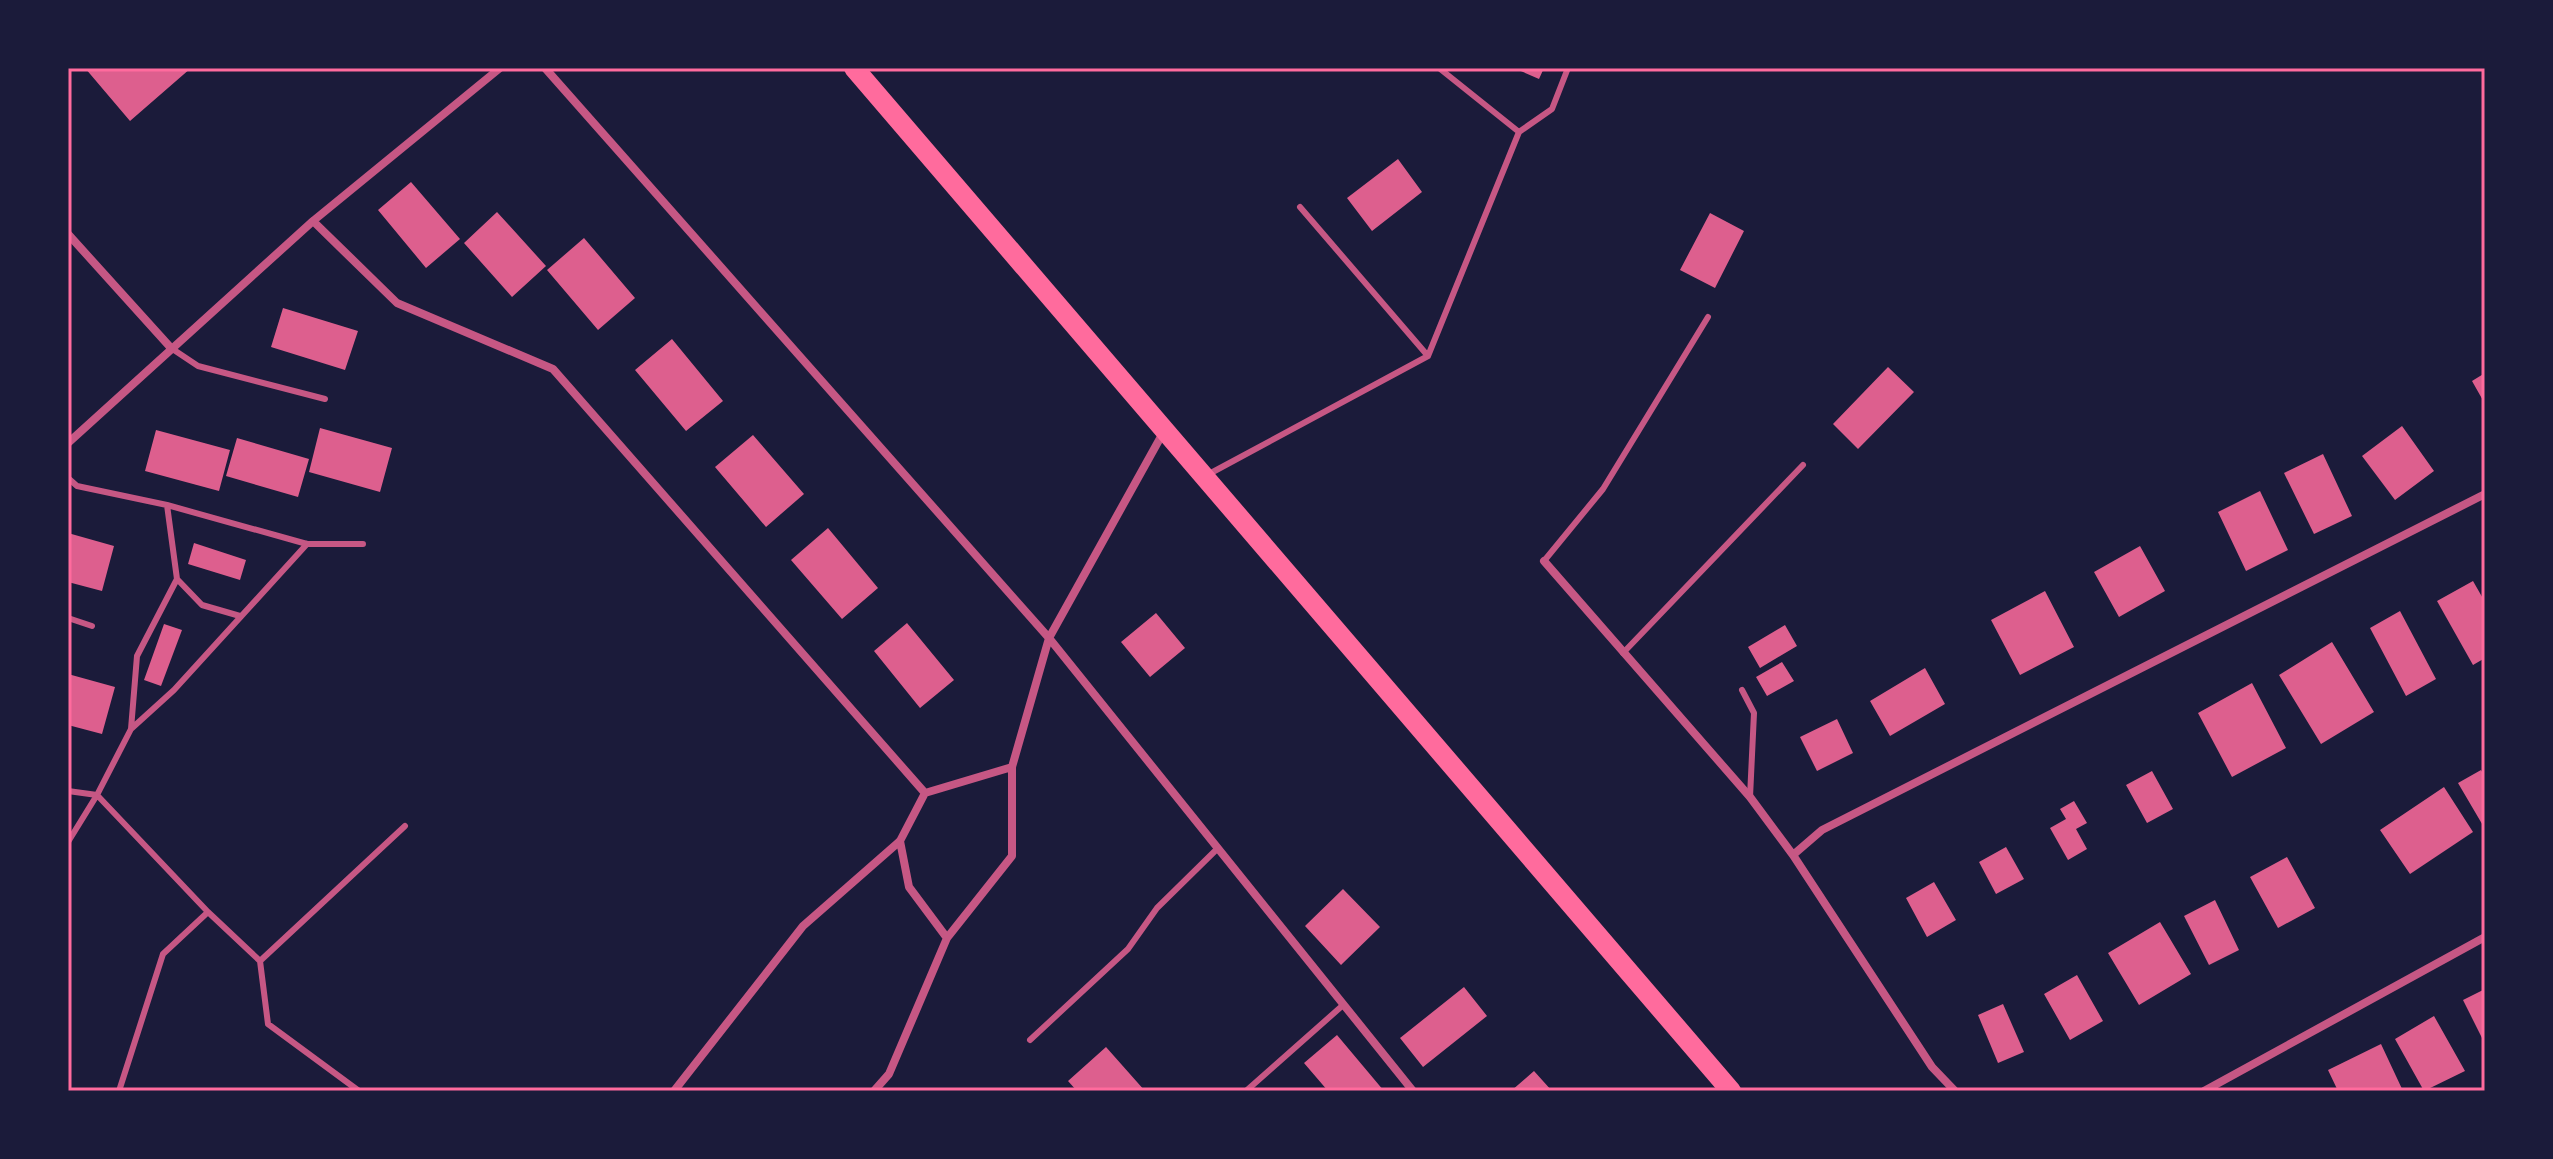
<svg xmlns="http://www.w3.org/2000/svg" width="2553" height="1159" font-family="'Alegreya Sans',sans-serif">
<rect width="100%" height="100%" fill="#1b1b3a"/>
<!-- building -->
<path fill="#dd5f8e" d="M 85,68 L 191,68 L 130,121 Z
M 1514,68 L 1544,68 L 1539,79 Z
M 1398,159 L 1422,192 L 1372,231 L 1347,198 Z
M 411,182 L 460,239 L 426,268 L 378,210 Z
M 497,212 L 546,266 L 512,297 L 464,243 Z
M 1710,213 L 1744,231 L 1715,288 L 1680,270 Z
M 584,238 L 635,298 L 598,330 L 547,270 Z
M 283,308 L 358,331 L 345,370 L 271,347 Z
M 672,339 L 723,401 L 686,431 L 635,370 Z
M 1888,367 L 1914,392 L 1858,449 L 1833,424 Z
M 2485,373 L 2485,404 L 2472,381 Z
M 2402,426 L 2434,471 L 2395,500 L 2362,456 Z
M 320,428 L 392,448 L 380,492 L 309,472 Z
M 156,430 L 230,450 L 219,491 L 145,471 Z
M 753,435 L 804,494 L 766,527 L 715,467 Z
M 237,438 L 309,459 L 298,497 L 226,476 Z
M 2323,454 L 2352,516 L 2314,534 L 2284,473 Z
M 2260,491 L 2288,550 L 2246,571 L 2218,512 Z
M 828,528 L 878,588 L 842,619 L 791,560 Z
M 68,533 L 114,546 L 102,591 L 68,582 Z
M 194,543 L 246,560 L 240,580 L 188,564 Z
M 2140,546 L 2165,591 L 2119,617 L 2094,572 Z
M 2473,581 L 2485,602 L 2485,658 L 2473,665 L 2437,601 Z
M 2045,591 L 2074,647 L 2020,675 L 1991,620 Z
M 2400,611 L 2436,679 L 2406,696 L 2370,628 Z
M 1156,613 L 1185,648 L 1150,677 L 1121,642 Z
M 907,623 L 954,680 L 920,708 L 874,651 Z
M 164,624 L 182,630 L 161,686 L 144,680 Z
M 1785,625 L 1797,646 L 1760,668 L 1748,647 Z
M 2332,642 L 2374,712 L 2321,744 L 2279,675 Z
M 1782,662 L 1794,681 L 1767,696 L 1756,677 Z
M 1925,668 L 1945,704 L 1890,736 L 1870,701 Z
M 68,674 L 115,687 L 102,734 L 68,725 Z
M 2252,683 L 2286,748 L 2232,777 L 2198,713 Z
M 1837,719 L 1853,753 L 1817,771 L 1800,737 Z
M 2481,770 L 2485,777 L 2485,829 L 2458,783 Z
M 2152,771 L 2173,809 L 2147,823 L 2126,785 Z
M 2444,787 L 2473,832 L 2410,874 L 2380,830 Z
M 2074,801 L 2087,823 L 2076,829 L 2087,849 L 2068,860 L 2050,828 L 2066,819 L 2060,809 Z
M 2006,847 L 2024,879 L 1996,894 L 1979,862 Z
M 2287,857 L 2315,908 L 2278,928 L 2250,877 Z
M 1934,882 L 1956,920 L 1927,937 L 1906,898 Z
M 1343,889 L 1380,927 L 1341,965 L 1305,926 Z
M 2215,900 L 2239,950 L 2209,965 L 2184,916 Z
M 2160,922 L 2191,974 L 2139,1005 L 2108,953 Z
M 2077,975 L 2103,1021 L 2070,1040 L 2044,994 Z
M 1464,987 L 1487,1016 L 1423,1067 L 1400,1038 Z
M 2485,989 L 2485,1044 L 2463,1000 Z
M 2003,1004 L 2024,1052 L 1998,1063 L 1978,1015 Z
M 2434,1016 L 2465,1071 L 2424,1091 L 2395,1039 Z
M 1337,1035 L 1384,1091 L 1328,1091 L 1304,1063 Z
M 2381,1044 L 2403,1091 L 2338,1091 L 2328,1070 Z
M 1106,1047 L 1145,1091 L 1077,1091 L 1068,1081 Z
M 1534,1071 L 1552,1091 L 1511,1091 Z"/>
<g fill="none" stroke-linecap="round" stroke-linejoin="round">
<!-- service -->
<path stroke="#c65784" stroke-width="6" d="M 1519,132 L 1552,109 L 1568,68
M 1300,207 L 1428,356
M 171,348 L 198,366 L 325,399
M 1209,474 L 1428,356 L 1519,132 L 1439,68
M 68,478 L 77,486 L 167,505 L 307,544 L 363,544
M 1544,561 L 1603,489 L 1708,317
M 177,579 L 202,605 L 240,616
M 68,618 L 92,626
M 1623,653 L 1803,465
M 1742,690 L 1754,713 L 1750,797
M 131,729 L 174,690 L 307,544
M 68,791 L 97,795 L 208,912 L 260,961 L 268,1024 L 359,1091
M 68,842 L 97,795 L 131,729 L 137,656 L 177,579 L 167,505
M 260,961 L 405,826
M 1030,1040 L 1128,949 L 1157,908 L 1217,849
M 119,1091 L 163,954 L 208,912
M 1246,1091 L 1342,1006"/>
<!-- minor -->
<path stroke="#c65784" stroke-width="8" d="M 545,68 L 1049,638 L 1413,1091
M 313,221 L 397,303 L 553,369 L 925,793 L 1012,767
M 68,234 L 171,348
M 68,443 L 313,221 L 500,68
M 1544,561 L 1750,797 L 1793,855 L 1932,1067 L 1955,1091
M 900,841 L 909,887 L 947,938
M 1793,855 L 1822,830 L 2485,494
M 674,1091 L 803,926 L 900,841 L 925,793
M 874,1091 L 889,1074 L 947,938 L 1012,856 L 1012,767 L 1049,638 L 1163,433
M 2204,1091 L 2485,937"/>
<!-- primary -->
<path stroke="#ff6b9d" stroke-width="20" d="M 854,68 L 1731,1091"/>
</g>
<!-- border -->
<rect width="2553" height="1159" fill="none" stroke="#1b1b3a" stroke-width="140"/>
<rect x="70" y="70" width="2413" height="1019" fill="none" stroke="#ff6b9d" stroke-width="3"/>
</svg>
